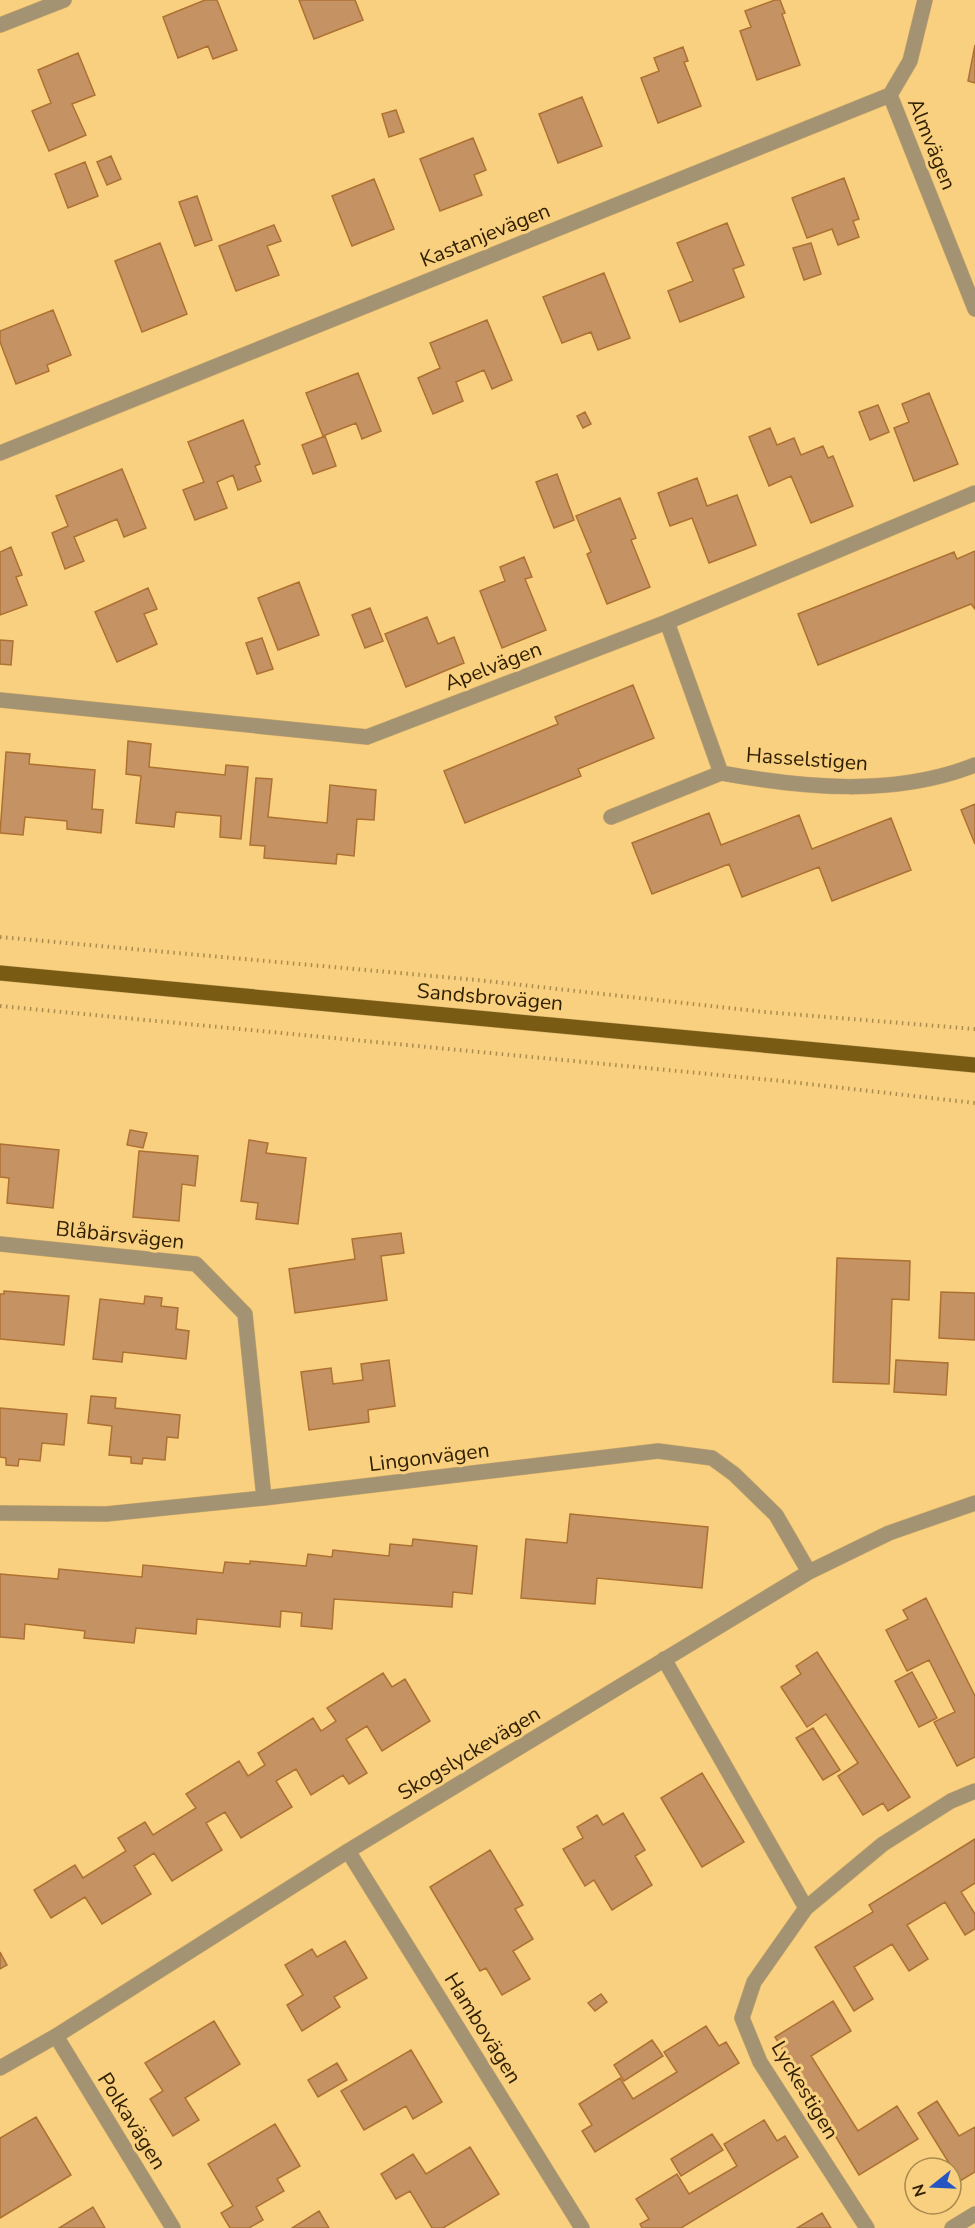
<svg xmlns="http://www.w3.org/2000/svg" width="975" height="2228" font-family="'Nunito Sans',sans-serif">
<rect width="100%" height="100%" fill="#f9d080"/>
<!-- building -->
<path fill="#c49263" stroke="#ae7132" stroke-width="1.5" d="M 205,0 L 217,0 L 237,50 L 213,59 L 208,46 L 178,58 L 163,17 Z
M 299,0 L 355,0 L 363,20 L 314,39 Z
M 775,0 L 780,0 L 785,13 L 782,14 L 800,65 L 757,80 L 740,31 L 751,27 L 745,11 Z
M 975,45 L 975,83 L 968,81 Z
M 683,47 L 688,61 L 684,62 L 701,106 L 658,123 L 641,78 L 659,71 L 654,58 Z
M 78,53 L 95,95 L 72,104 L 86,135 L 49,151 L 32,111 L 51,103 L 38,70 Z
M 582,97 L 602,146 L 558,163 L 539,114 Z
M 396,110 L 404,132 L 389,137 L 382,114 Z
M 473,138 L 486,170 L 474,175 L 482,195 L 440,211 L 420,159 Z
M 111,156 L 121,179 L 107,185 L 97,162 Z
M 85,162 L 98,196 L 68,208 L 55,174 Z
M 844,178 L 859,219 L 853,221 L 859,237 L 838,245 L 832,229 L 807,238 L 792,198 Z
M 374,179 L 394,229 L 352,246 L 332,196 Z
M 197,196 L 212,240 L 195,246 L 179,202 Z
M 727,223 L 744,265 L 733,269 L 744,297 L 680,322 L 668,291 L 693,281 L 677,243 Z
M 274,225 L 281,241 L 267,246 L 279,275 L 236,291 L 219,246 Z
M 160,243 L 187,314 L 142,332 L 115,261 Z
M 811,243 L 821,274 L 804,280 L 793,248 Z
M 604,273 L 630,338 L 598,350 L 591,332 L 562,343 L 543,297 Z
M 53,310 L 71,355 L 47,365 L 49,371 L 16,384 L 0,342 L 0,331 Z
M 487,320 L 512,380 L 492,389 L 484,370 L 456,382 L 463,401 L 433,414 L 418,378 L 440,368 L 430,343 Z
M 358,373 L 381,431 L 362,439 L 356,423 L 323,436 L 306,393 Z
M 929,393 L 958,464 L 914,481 L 894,428 L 909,422 L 902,404 Z
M 878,405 L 889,432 L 870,440 L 859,412 Z
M 585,412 L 591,424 L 583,428 L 577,416 Z
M 243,420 L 260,464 L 255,466 L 261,481 L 238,490 L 233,475 L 217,482 L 227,508 L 195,520 L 183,490 L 204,482 L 188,442 Z
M 770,428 L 777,445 L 794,438 L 801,455 L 823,446 L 828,458 L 833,456 L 853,506 L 811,523 L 791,476 L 769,486 L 749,437 Z
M 325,436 L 336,466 L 313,474 L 302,445 Z
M 122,469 L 146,528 L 124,537 L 117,519 L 74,537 L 84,561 L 65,569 L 52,533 L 68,526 L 56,496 Z
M 557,474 L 574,520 L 554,528 L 536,482 Z
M 697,478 L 707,506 L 737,495 L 756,545 L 709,563 L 692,518 L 670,526 L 658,493 Z
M 620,498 L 636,538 L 631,540 L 650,587 L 607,604 L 587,554 L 591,552 L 576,516 Z
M 11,547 L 22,575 L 16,577 L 27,605 L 0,615 L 0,552 Z
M 975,551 L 975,609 L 971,604 L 818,665 L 798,614 L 954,552 L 957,559 Z
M 524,557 L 532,577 L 525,579 L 546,630 L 502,648 L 480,591 L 505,581 L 500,567 Z
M 299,582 L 319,635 L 278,650 L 258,598 Z
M 148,588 L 157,609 L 144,614 L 157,644 L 117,662 L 95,612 Z
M 370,608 L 383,641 L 365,648 L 352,615 Z
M 427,617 L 438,644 L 454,637 L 464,663 L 406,687 L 385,634 Z
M 262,638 L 273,669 L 257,674 L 246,643 Z
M 0,640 L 13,641 L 11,665 L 0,664 Z
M 633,685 L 654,738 L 578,769 L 581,776 L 465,823 L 444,771 L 558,724 L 555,717 Z
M 128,741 L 151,744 L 149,767 L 225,775 L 226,765 L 248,767 L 241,839 L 220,837 L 221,816 L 176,812 L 174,827 L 136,823 L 141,776 L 126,774 Z
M 6,752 L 30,754 L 29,764 L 95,770 L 92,809 L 103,810 L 101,833 L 67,829 L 67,821 L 25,817 L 23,835 L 0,833 Z
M 256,778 L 272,779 L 268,817 L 327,823 L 330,785 L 376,790 L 374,820 L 357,819 L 354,856 L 337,854 L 336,864 L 264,858 L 265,846 L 250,845 Z
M 975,804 L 975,844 L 961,810 Z
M 709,813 L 721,845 L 799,815 L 812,849 L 891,818 L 911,870 L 832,901 L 819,867 L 742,897 L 729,864 L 652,894 L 632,843 Z
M 130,1130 L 147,1133 L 143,1148 L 127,1145 Z
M 249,1140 L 268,1143 L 266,1153 L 306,1158 L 298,1224 L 256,1219 L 258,1203 L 241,1201 Z
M 0,1144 L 59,1150 L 53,1208 L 7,1203 L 9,1178 L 0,1177 Z
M 139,1151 L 198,1156 L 195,1186 L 182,1184 L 179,1221 L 133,1217 Z
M 401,1233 L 404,1253 L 381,1256 L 387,1300 L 295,1313 L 289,1269 L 355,1259 L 352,1239 Z
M 837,1258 L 910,1261 L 909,1300 L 892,1299 L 889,1384 L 833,1382 Z
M 4,1291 L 69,1296 L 64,1345 L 0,1339 L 0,1294 L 4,1294 Z
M 941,1292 L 975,1293 L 975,1340 L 939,1338 Z
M 145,1296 L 162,1298 L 161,1306 L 178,1308 L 176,1329 L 189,1331 L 186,1359 L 123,1352 L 122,1362 L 93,1359 L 100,1299 L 144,1304 Z
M 389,1360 L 395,1406 L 368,1410 L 369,1422 L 309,1430 L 301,1372 L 331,1368 L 333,1384 L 363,1380 L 361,1364 Z
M 896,1360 L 948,1363 L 946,1395 L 894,1392 Z
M 91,1396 L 116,1398 L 115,1408 L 180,1415 L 178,1438 L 167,1437 L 165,1460 L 143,1458 L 142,1464 L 131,1463 L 131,1457 L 109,1455 L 112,1426 L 88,1423 Z
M 0,1408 L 67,1414 L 64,1445 L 42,1443 L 40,1461 L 19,1459 L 18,1466 L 6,1465 L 6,1458 L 0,1457 Z
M 570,1514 L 708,1527 L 702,1588 L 597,1578 L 595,1604 L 521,1598 L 526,1539 L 567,1543 Z
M 413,1539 L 477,1546 L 472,1594 L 453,1592 L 452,1607 L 334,1599 L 332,1629 L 301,1626 L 302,1613 L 281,1611 L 280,1627 L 197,1619 L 196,1634 L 136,1628 L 134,1643 L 84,1638 L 85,1631 L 25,1624 L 24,1639 L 0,1637 L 0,1574 L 58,1579 L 59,1569 L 142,1577 L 143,1565 L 223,1573 L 225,1562 L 250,1564 L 250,1561 L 306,1566 L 308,1554 L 332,1557 L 333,1550 L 389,1556 L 390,1544 L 412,1546 Z
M 926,1598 L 975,1696 L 975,1757 L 957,1766 L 934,1722 L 955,1712 L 929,1660 L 907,1671 L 886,1630 L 908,1619 L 903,1610 Z
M 817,1652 L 910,1797 L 888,1811 L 883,1803 L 863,1815 L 838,1776 L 858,1763 L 826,1714 L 807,1727 L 781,1687 L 801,1674 L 796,1666 Z
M 912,1672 L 937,1718 L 919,1727 L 895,1681 Z
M 383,1673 L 392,1687 L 405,1679 L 430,1721 L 382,1751 L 367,1726 L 346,1739 L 367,1773 L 349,1784 L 343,1775 L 311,1795 L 296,1769 L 276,1781 L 292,1807 L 241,1838 L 225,1812 L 206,1823 L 222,1850 L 172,1881 L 154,1853 L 134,1866 L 151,1894 L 102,1924 L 85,1897 L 51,1918 L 34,1890 L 75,1865 L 83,1878 L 126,1851 L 118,1838 L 145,1822 L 153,1835 L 196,1808 L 186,1794 L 239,1761 L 248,1776 L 265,1765 L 258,1753 L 313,1718 L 321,1731 L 336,1721 L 327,1708 Z
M 813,1728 L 840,1770 L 823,1780 L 796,1738 Z
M 702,1773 L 744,1842 L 702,1867 L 661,1798 Z
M 623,1813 L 645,1850 L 635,1856 L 652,1885 L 612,1910 L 594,1880 L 585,1886 L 563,1849 L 583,1838 L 577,1827 L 597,1815 L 603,1825 Z
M 975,1839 L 975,1883 L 961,1892 L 975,1914 L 975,1929 L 965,1935 L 945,1902 L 907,1925 L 928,1959 L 909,1971 L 892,1944 L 854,1967 L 873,1999 L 854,2011 L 815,1947 L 873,1912 L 869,1905 Z
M 490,1850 L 523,1905 L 515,1909 L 533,1939 L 513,1951 L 530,1979 L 502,1995 L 486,1968 L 480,1971 L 430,1887 Z
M 345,1941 L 367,1978 L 334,1997 L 340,2007 L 302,2031 L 287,2005 L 303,1995 L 285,1965 L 312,1949 L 317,1957 Z
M 0,1952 L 7,1965 L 0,1969 Z
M 601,1994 L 607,2002 L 595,2011 L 588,2003 Z
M 833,2001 L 851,2031 L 811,2056 L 858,2131 L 897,2106 L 918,2139 L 859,2175 L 775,2037 Z
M 214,2021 L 240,2064 L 185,2098 L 199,2120 L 173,2136 L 150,2099 L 163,2091 L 145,2063 Z
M 706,2026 L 719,2046 L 726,2042 L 739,2063 L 595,2152 L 582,2131 L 592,2125 L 579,2104 L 620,2078 L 633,2099 L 677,2072 L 664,2052 Z
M 652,2040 L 663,2056 L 624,2081 L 614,2065 Z
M 411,2050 L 442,2102 L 413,2119 L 406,2106 L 364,2130 L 341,2091 Z
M 337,2063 L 347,2080 L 318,2097 L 308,2080 Z
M 937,2101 L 959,2136 L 975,2127 L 975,2172 L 960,2181 L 918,2113 Z
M 36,2117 L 71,2175 L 0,2218 L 0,2138 Z
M 764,2120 L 777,2141 L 785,2136 L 798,2157 L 681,2228 L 642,2228 L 640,2224 L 649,2219 L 636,2199 L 677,2174 L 689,2194 L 737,2166 L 724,2144 Z
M 275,2124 L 300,2166 L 277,2179 L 284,2191 L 256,2207 L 263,2220 L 249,2228 L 230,2228 L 221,2213 L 233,2206 L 208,2164 Z
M 712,2134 L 723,2150 L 681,2176 L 671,2159 Z
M 470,2147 L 499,2194 L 443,2228 L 432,2228 L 410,2191 L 396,2199 L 381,2174 L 413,2154 L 426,2174 Z
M 93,2207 L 105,2228 L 59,2228 Z
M 319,2211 L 329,2228 L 292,2228 Z
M 822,2213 L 831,2228 L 797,2228 Z"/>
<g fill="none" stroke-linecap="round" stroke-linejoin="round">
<!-- minor casing -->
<g stroke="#d5b069" stroke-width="16">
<path id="minor" d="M 0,25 L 64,0
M 890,95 L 975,309
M 0,453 L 890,95 L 910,61 L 925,0
M 667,622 L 721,773 C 804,788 895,797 975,765
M 0,700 L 367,737 L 667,622 L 975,493
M 611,817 L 721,773
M 0,1244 L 196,1264 L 245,1314 L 264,1498
M 0,1513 L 106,1514 L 264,1498 L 658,1451 L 712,1458 L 734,1474 L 776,1515 L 809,1572
M 664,1659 L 806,1908
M 348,1851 L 582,2228
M 56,2036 L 173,2228
M 0,2068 L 56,2036 L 348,1851 L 809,1572 L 889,1533 L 975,1503
M 867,2228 L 760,2062 L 742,2018 L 754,1982 L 806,1908 L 883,1844 L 951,1801 L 975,1791
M 952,2228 L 975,2214"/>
</g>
<!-- major casing -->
<g stroke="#d5b069" stroke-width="16">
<path id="major" d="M 0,973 L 975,1065"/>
</g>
<!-- path -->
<path stroke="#ab8c4e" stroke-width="4" stroke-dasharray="1.5 4.5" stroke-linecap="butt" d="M 0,937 L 477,980 L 765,1012 L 975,1029
M 0,1006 L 782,1081 L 975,1103"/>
<!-- minor -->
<use href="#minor" stroke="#a49373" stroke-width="15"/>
<!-- major -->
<use href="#major" stroke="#795b13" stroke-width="15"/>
</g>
<g text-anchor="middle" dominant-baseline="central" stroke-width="6" stroke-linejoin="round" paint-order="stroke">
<!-- street labels -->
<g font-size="21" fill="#312100" stroke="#f9d080">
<text transform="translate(932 144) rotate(68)">Almvägen</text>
<text transform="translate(485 235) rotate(-22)">Kastanjevägen</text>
<text transform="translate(493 666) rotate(-21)">Apelvägen</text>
<text transform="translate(807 759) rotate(4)">Hasselstigen</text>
<text transform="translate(490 997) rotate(5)">Sandsbrovägen</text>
<text transform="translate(120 1235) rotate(6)">Blåbärsvägen</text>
<text transform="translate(429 1457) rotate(-7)">Lingonvägen</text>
<text transform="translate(469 1753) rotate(-31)">Skogslyckevägen</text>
<text transform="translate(483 2028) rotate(58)">Hambovägen</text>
<text transform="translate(805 2090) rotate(59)">Lyckestigen</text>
<text transform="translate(132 2121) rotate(58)">Polkavägen</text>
</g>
</g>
<!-- north arrow -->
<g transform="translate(933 2186) rotate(252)"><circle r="28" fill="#f9d080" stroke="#a98a4d" stroke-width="1.5"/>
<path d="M0-4.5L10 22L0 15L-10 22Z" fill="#2555c3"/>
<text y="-9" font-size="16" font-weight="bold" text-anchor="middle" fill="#312100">N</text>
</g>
</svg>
